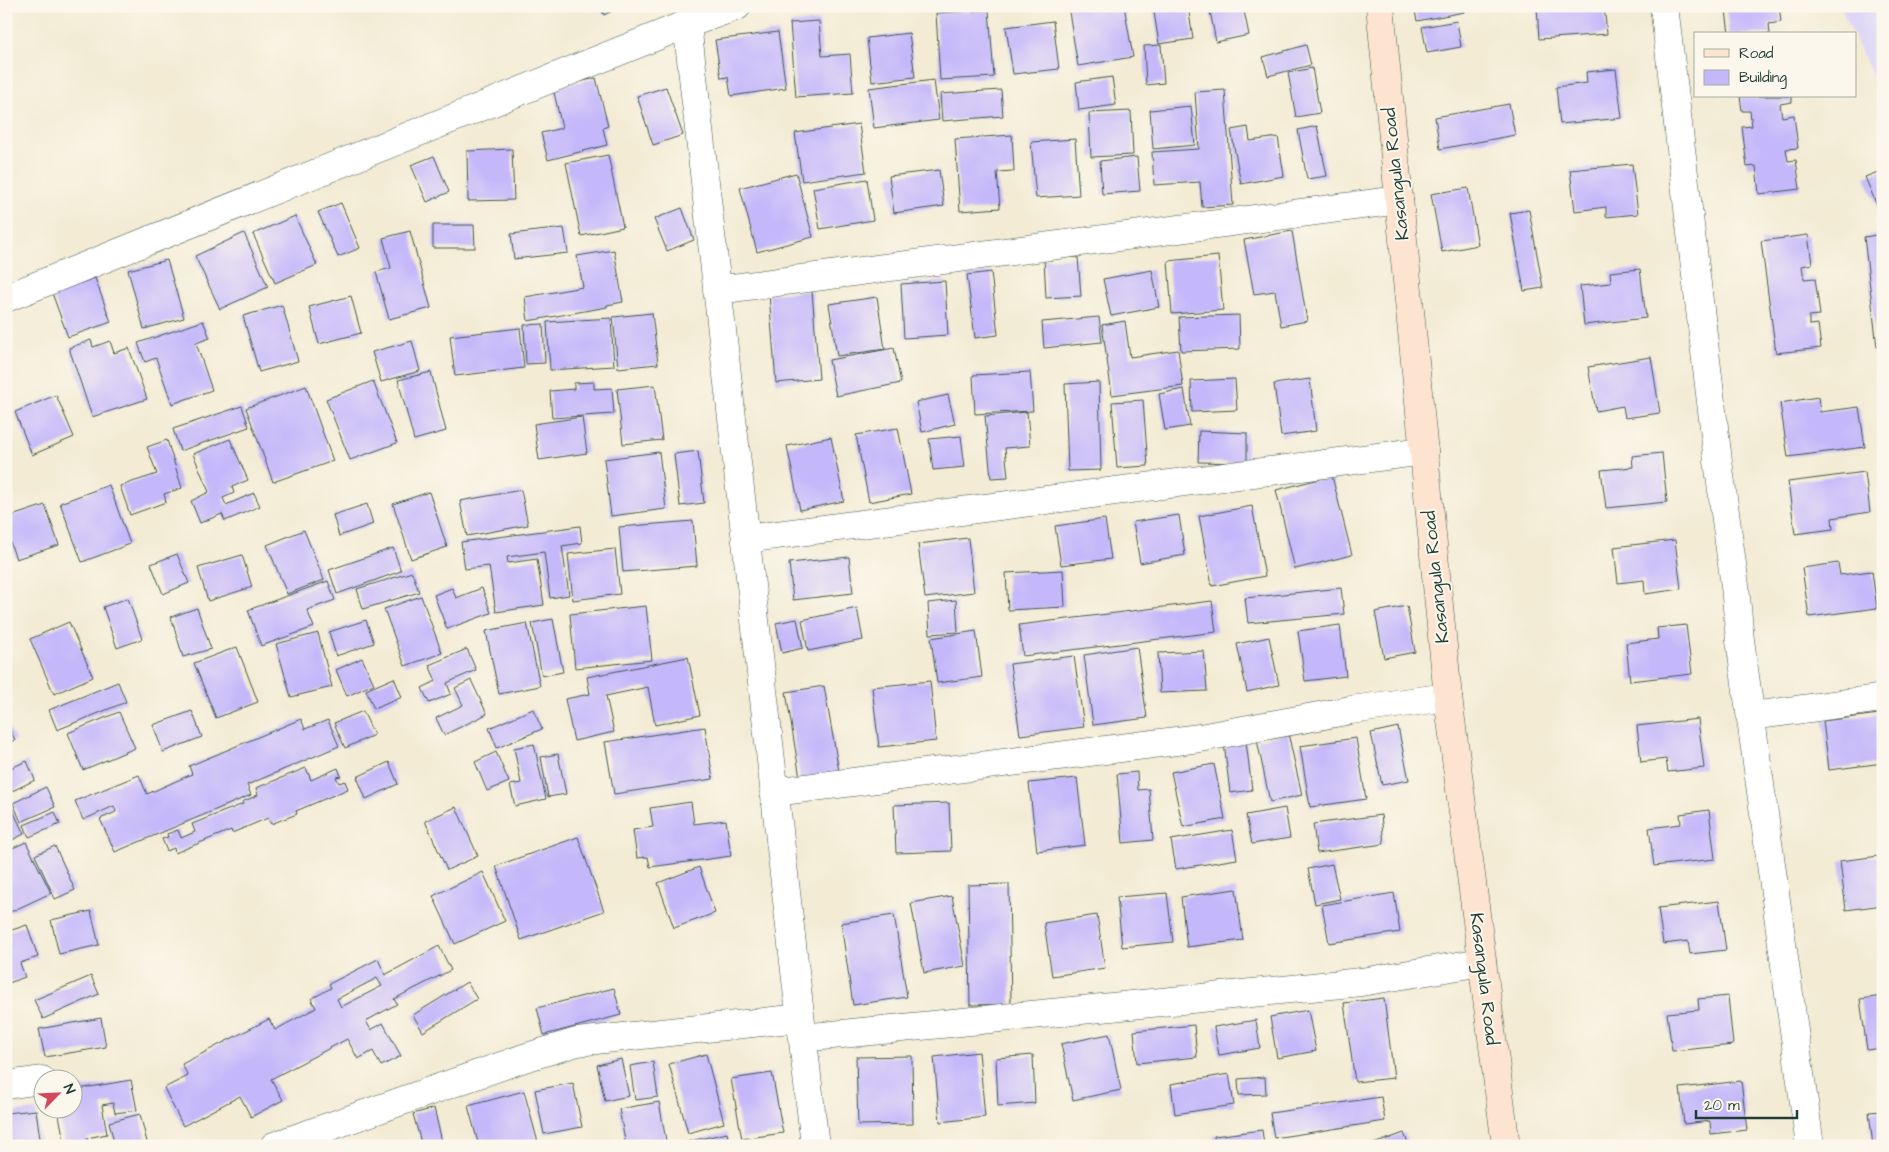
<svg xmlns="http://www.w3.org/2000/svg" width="1889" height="1152" font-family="'Architects Daughter',sans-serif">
<rect width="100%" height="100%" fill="#fbf7ec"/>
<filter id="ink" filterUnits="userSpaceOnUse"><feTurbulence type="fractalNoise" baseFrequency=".02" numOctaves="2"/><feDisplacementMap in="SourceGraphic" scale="10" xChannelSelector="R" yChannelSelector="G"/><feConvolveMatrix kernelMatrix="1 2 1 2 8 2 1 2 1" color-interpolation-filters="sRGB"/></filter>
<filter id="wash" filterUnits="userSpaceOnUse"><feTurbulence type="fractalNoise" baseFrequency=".0096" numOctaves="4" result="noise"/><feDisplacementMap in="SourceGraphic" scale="20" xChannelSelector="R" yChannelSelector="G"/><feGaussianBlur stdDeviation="1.12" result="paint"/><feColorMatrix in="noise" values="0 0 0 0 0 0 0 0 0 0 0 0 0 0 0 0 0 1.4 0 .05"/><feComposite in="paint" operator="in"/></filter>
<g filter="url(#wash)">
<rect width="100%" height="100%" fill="#f3ebd4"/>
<!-- built -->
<path fill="#ddd5f6" d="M 1840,6 L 1883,6 L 1883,97 L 1855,39 L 1855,34 L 1853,34 Z"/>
<g id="blocks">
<!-- building -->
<path fill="#c5b8fa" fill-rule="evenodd" d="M 600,6 L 622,6 L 604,15 Z
M 1068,6 L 1124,6 L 1133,57 L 1078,66 Z
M 1153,6 L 1188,6 L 1193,39 L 1159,44 Z
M 1209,6 L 1243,6 L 1249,35 L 1216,42 Z
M 1414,6 L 1462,6 L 1464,12 L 1417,21 Z
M 1537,6 L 1604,6 L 1607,34 L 1539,39 Z
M 1735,6 L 1779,6 L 1781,22 L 1769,24 L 1770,34 L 1729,34 L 1726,10 L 1735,9 Z
M 989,10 L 994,77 L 940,80 L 936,13 Z
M 819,21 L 822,56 L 850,54 L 853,93 L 796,97 L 790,23 Z
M 1053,21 L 1059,69 L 1013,74 L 1006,27 Z
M 1457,21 L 1461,47 L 1427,53 L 1422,27 Z
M 778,32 L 786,88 L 731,96 L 728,77 L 721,78 L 715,40 Z
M 909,33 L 915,77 L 872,82 L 867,38 Z
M 1161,45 L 1164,83 L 1146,85 L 1144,46 Z
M 1306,45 L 1311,65 L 1268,76 L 1263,57 Z
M 1312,68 L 1320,113 L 1296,117 L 1288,73 Z
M 1616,69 L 1622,118 L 1560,124 L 1556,87 L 1587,83 L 1586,72 Z
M 1112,77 L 1116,105 L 1079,110 L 1076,82 Z
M 596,78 L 608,126 L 603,128 L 607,145 L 548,160 L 541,133 L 562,128 L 553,88 Z
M 934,80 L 939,120 L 874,128 L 869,88 Z
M 666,87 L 683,135 L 653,145 L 637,96 Z
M 1001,90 L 1003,116 L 942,121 L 940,94 Z
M 1225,90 L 1233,205 L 1202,207 L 1200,182 L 1154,185 L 1152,152 L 1199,149 L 1195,92 Z
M 1740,96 L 1792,96 L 1792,102 L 1780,104 L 1782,117 L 1794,115 L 1798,148 L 1786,149 L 1788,161 L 1796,160 L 1800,189 L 1759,194 L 1756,166 L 1747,167 L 1742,127 L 1752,126 L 1750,111 L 1742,111 Z
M 1509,104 L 1515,135 L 1440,149 L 1435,117 Z
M 1191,106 L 1195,145 L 1153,149 L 1150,110 Z
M 1131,111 L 1133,155 L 1091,157 L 1089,113 Z
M 859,124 L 866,172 L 802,181 L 795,133 Z
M 1317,126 L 1327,176 L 1307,179 L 1298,130 Z
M 1248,127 L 1250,141 L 1278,137 L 1284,176 L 1241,184 L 1231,130 Z
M 1012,135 L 1014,171 L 997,172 L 1000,208 L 960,211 L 955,139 Z
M 1075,139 L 1079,195 L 1036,198 L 1031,142 Z
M 512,149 L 514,200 L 468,201 L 467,151 Z
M 608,155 L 623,227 L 581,236 L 566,163 Z
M 434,156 L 449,192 L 427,202 L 411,165 Z
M 1137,157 L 1140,191 L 1102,194 L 1100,161 Z
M 1632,164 L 1638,214 L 1606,217 L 1606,207 L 1575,211 L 1570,170 Z
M 939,170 L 944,206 L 894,213 L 889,176 Z
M 1883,170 L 1883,220 L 1865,177 Z
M 796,173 L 813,237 L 757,252 L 740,188 Z
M 867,179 L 873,220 L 820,229 L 813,188 Z
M 1468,188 L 1478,245 L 1442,252 L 1431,194 Z
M 341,203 L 360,248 L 338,257 L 318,212 Z
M 682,208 L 694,240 L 667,251 L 654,219 Z
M 1529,210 L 1543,288 L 1524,291 L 1510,213 Z
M 295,216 L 317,265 L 275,283 L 253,234 Z
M 433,225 L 474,225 L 475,248 L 433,248 Z
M 564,228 L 568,253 L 514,259 L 511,234 Z
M 410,231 L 431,308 L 389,319 L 376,272 L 391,268 L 383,238 Z
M 1292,231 L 1307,321 L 1281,326 L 1275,291 L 1254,294 L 1244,240 Z
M 244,233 L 268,287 L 220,309 L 195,256 Z
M 1883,234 L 1883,347 L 1877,347 L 1864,237 Z
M 1808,235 L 1812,264 L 1802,266 L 1804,279 L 1815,278 L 1820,315 L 1809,316 L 1809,325 L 1818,324 L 1821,348 L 1776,353 L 1761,241 Z
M 614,250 L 623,302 L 607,305 L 607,307 L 528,321 L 525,297 L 583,287 L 577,256 Z
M 1218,256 L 1223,310 L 1172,314 L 1168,261 Z
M 1078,257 L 1081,296 L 1046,298 L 1044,259 Z
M 167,260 L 184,318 L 144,329 L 128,270 Z
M 1640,269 L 1646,318 L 1584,325 L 1580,286 L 1611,283 L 1610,272 Z
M 1152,270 L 1159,307 L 1111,316 L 1103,279 Z
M 991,272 L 998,335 L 975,338 L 967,275 Z
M 95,278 L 111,322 L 68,337 L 52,293 Z
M 945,281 L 948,335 L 904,338 L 901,284 Z
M 812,291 L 819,379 L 776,383 L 769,294 Z
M 351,296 L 361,333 L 319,344 L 309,307 Z
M 877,297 L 885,349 L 837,356 L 829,304 Z
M 282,305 L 298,361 L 259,372 L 243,316 Z
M 652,313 L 658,364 L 618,368 L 613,317 Z
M 1239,315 L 1240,349 L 1181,351 L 1179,317 Z
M 1099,317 L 1102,342 L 1044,348 L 1042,322 Z
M 611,318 L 614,366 L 550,370 L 547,322 Z
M 203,321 L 210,338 L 196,343 L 212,390 L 172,404 L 156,358 L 145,362 L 138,343 Z
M 1125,321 L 1130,357 L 1178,350 L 1183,386 L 1112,395 L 1102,325 Z
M 543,324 L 545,363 L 526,364 L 524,325 Z
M 520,328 L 524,368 L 455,376 L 450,336 Z
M 91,340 L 93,347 L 110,341 L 114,353 L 129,348 L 147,399 L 92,417 L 69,348 Z
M 412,341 L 420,371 L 381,382 L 372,352 Z
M 894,348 L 901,383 L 836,396 L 829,360 Z
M 1651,357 L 1660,413 L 1625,418 L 1623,406 L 1596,411 L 1588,367 Z
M 431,372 L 446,431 L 414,440 L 398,380 Z
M 1030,372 L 1033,411 L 975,414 L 973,375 Z
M 1235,379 L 1237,410 L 1192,412 L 1191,381 Z
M 1310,379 L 1316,431 L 1281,436 L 1274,384 Z
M 373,381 L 397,443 L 350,460 L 326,399 Z
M 594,382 L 594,389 L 612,388 L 614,414 L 552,418 L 550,391 L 574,389 L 574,383 Z
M 1099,382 L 1101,470 L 1068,471 L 1065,384 Z
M 655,385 L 662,440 L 623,444 L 617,389 Z
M 306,386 L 333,461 L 273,482 L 246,408 Z
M 1184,389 L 1190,426 L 1165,430 L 1159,394 Z
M 56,395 L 74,437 L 32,455 L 15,412 Z
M 948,395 L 955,424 L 922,432 L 916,402 Z
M 1818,397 L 1820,412 L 1859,407 L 1865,447 L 1788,457 L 1780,403 Z
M 1143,400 L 1148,466 L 1117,468 L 1112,402 Z
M 242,406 L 249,427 L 180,451 L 173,429 Z
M 1027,412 L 1030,446 L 1005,448 L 1008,477 L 991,478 L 985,416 Z
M 582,417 L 587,453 L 539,460 L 534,424 Z
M 898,428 L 911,494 L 869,502 L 856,435 Z
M 1199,431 L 1247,433 L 1247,463 L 1198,462 Z
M 961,436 L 965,467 L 933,470 L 929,439 Z
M 831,437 L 844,501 L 800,510 L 787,446 Z
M 230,439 L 248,480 L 232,487 L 234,493 L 223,498 L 226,505 L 254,493 L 260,506 L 225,521 L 222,514 L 200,523 L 191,501 L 209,492 L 193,454 Z
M 167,440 L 182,488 L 164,494 L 166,502 L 130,515 L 120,486 L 157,474 L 147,447 Z
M 698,451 L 704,503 L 680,506 L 674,454 Z
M 659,452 L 666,509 L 611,516 L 604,459 Z
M 1662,453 L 1667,502 L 1606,508 L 1601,470 L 1633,467 L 1632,456 Z
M 1865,472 L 1870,512 L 1832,518 L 1833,529 L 1795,534 L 1788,482 Z
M 1332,476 L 1352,555 L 1295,569 L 1276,490 Z
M 109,485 L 130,544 L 82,562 L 60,503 Z
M 521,490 L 528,525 L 467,536 L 460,501 Z
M 429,492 L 447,547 L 411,559 L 393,504 Z
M 367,504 L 373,524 L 339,536 L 333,515 Z
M 45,505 L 59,545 L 16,559 L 6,531 L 6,518 Z
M 1252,506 L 1265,576 L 1212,586 L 1199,516 Z
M 1179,515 L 1185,555 L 1140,563 L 1133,522 Z
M 1105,519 L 1111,559 L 1061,565 L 1055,526 Z
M 693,521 L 697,566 L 623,572 L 619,527 Z
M 580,526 L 582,543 L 562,546 L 569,595 L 550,598 L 544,552 L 507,557 L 508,563 L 537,559 L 544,605 L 496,612 L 489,566 L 465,569 L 461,542 Z
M 304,530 L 324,580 L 287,594 L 267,545 Z
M 968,538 L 974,592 L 925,598 L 918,544 Z
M 1675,540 L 1681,589 L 1645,594 L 1644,580 L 1618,583 L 1614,547 Z
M 393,548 L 401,571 L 337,594 L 329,570 Z
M 615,549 L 620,594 L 573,600 L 568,554 Z
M 177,554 L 189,583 L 163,594 L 151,564 Z
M 242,555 L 252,587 L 208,601 L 198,568 Z
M 849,557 L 853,593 L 793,600 L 789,563 Z
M 1838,563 L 1840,575 L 1872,571 L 1877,608 L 1809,617 L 1802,568 Z
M 1063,570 L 1065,607 L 1008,610 L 1006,573 Z
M 412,572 L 419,592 L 363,609 L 357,589 Z
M 328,581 L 335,600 L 307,610 L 314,627 L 261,646 L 248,610 Z
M 452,588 L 456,598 L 482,588 L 491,613 L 447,629 L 434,595 Z
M 1341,588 L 1344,614 L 1248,623 L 1245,598 Z
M 421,596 L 442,653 L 405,666 L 384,609 Z
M 128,598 L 142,639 L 117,648 L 103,607 Z
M 956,600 L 958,632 L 930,634 L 928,603 Z
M 1212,601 L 1216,632 L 1023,656 L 1019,625 Z
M 646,606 L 652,660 L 575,668 L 570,614 Z
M 1407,606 L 1415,652 L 1384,658 L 1375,612 Z
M 197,608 L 211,649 L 183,657 L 171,617 Z
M 857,608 L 863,640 L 808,651 L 802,620 Z
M 553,619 L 563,672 L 542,676 L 532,623 Z
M 797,619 L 803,648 L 782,653 L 776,623 Z
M 366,620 L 374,643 L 336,656 L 329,632 Z
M 69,622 L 93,677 L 54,694 L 30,639 Z
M 527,623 L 540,686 L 499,694 L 486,631 Z
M 1340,625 L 1346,676 L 1305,681 L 1298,631 Z
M 1686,625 L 1692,674 L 1630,681 L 1626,643 L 1658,639 L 1657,628 Z
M 976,631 L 982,677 L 937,683 L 931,638 Z
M 318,633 L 332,687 L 291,697 L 276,644 Z
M 1269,637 L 1279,685 L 1247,692 L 1237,644 Z
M 237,647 L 258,702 L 216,718 L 194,663 Z
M 1137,647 L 1147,718 L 1093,725 L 1084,655 Z
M 467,649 L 476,670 L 447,683 L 451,694 L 429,703 L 422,688 L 436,681 L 429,665 Z
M 1204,651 L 1207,691 L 1160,693 L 1158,653 Z
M 1074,656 L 1084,727 L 1020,735 L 1010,664 Z
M 688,657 L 700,715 L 655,725 L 648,687 L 606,696 L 614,732 L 574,741 L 565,699 L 590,694 L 587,677 Z
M 362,658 L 374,684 L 347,696 L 336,670 Z
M 394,678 L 402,697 L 374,709 L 366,690 Z
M 471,680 L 487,714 L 444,735 L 436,718 L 463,705 L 455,688 Z
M 930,681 L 936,741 L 879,747 L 872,687 Z
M 118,682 L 126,702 L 57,730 L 49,710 Z
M 824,686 L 840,777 L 801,784 L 786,692 Z
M 533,709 L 542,729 L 497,748 L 489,728 Z
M 192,711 L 202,737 L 163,752 L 153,725 Z
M 363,711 L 374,735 L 345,748 L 334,723 Z
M 119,712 L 135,748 L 83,770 L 68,733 Z
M 1879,714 L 1883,743 L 1883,763 L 1829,770 L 1823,721 Z
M 301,719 L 305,729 L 328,720 L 339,746 L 247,785 L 251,795 L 115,852 L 100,819 L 116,812 L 114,806 L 83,820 L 75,801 L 139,775 L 147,794 L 192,774 L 189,766 Z
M 1698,719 L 1704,768 L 1668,772 L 1666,759 L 1641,762 L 1637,726 Z
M 6,721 L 15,740 L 6,744 Z
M 705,727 L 713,779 L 614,794 L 605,742 Z
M 1398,727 L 1409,780 L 1382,785 L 1371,733 Z
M 1288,733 L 1302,795 L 1270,802 L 1257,740 Z
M 1356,738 L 1366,799 L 1310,807 L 1300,746 Z
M 1246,741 L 1252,790 L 1230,793 L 1224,743 Z
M 534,744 L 546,799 L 515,806 L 510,785 L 521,783 L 514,748 Z
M 496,752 L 509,782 L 487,791 L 475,762 Z
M 558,754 L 566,794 L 548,797 L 541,757 Z
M 27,761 L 35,780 L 8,793 L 6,789 L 6,770 Z
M 389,762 L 398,784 L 366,799 L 357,777 Z
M 1214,764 L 1225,819 L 1183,827 L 1171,772 Z
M 306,768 L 311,780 L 338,768 L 341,776 L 336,777 L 339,783 L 345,781 L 348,789 L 296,811 L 297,814 L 271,824 L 268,818 L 232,833 L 231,830 L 175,853 L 174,848 L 167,851 L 162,839 L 168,837 L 167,834 L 178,830 L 181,838 L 195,832 L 192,824 L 243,804 L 242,802 L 258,795 L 256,788 Z
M 1137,772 L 1138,790 L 1149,789 L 1153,840 L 1123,843 L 1117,774 Z
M 1077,778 L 1085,845 L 1037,851 L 1029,783 Z
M 46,787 L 55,807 L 21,822 L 13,803 Z
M 6,796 L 24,834 L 6,843 Z
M 691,802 L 694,824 L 726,820 L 731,856 L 650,867 L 648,857 L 637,858 L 633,830 L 653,827 L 650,808 Z
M 949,803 L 951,851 L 896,853 L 894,805 Z
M 456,807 L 478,856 L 447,870 L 425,821 Z
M 1285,808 L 1290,838 L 1252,844 L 1246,815 Z
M 1709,810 L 1715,859 L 1654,866 L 1649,828 L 1681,824 L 1680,814 Z
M 55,812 L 60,824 L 29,837 L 24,825 Z
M 1381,815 L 1384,844 L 1317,853 L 1313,824 Z
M 1232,830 L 1237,859 L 1176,869 L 1171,840 Z
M 578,837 L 604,911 L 521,940 L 496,866 Z
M 26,842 L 51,893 L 6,914 L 6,851 Z
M 55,846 L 75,890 L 55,899 L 35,855 Z
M 1879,856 L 1881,870 L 1883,870 L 1883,905 L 1846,910 L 1840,861 Z
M 1332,864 L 1340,899 L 1315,904 L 1308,869 Z
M 699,867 L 715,913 L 674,928 L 658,883 Z
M 483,872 L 505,921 L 455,944 L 433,896 Z
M 1009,884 L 1011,1004 L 970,1005 L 968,885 Z
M 1236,889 L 1243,940 L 1187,947 L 1181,897 Z
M 1167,893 L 1173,942 L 1122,947 L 1117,897 Z
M 1394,893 L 1400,932 L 1329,943 L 1322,905 Z
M 952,896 L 965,966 L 924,973 L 911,903 Z
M 1719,901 L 1726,950 L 1690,954 L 1688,941 L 1663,944 L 1658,908 Z
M 91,911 L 99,945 L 59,954 L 51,920 Z
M 894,915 L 907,997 L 853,1005 L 841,923 Z
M 1097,915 L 1105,968 L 1052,976 L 1044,923 Z
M 27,925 L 38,957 L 20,963 L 25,977 L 6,984 L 6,932 Z
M 439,946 L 451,970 L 394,999 L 397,1004 L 366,1021 L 371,1030 L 383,1023 L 401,1056 L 381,1066 L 373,1051 L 358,1059 L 347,1039 L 271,1079 L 283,1100 L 251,1117 L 240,1096 L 183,1126 L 164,1088 L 188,1076 L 182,1064 L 269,1019 L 275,1030 L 316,1008 L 311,999 L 331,988 L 329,984 L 378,959 L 385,975 ZM 377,978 L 382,986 L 341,1007 L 337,999 Z
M 91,976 L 99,994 L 43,1019 L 34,1000 Z
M 467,982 L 477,999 L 423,1032 L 413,1015 Z
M 614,988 L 621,1015 L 544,1035 L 537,1008 Z
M 1728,996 L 1733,1045 L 1672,1051 L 1667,1013 L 1699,1010 L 1698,999 Z
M 1883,996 L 1883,1048 L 1867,1050 L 1860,999 Z
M 1384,998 L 1394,1078 L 1355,1082 L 1344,1003 Z
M 1308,1010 L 1316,1051 L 1277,1058 L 1270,1017 Z
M 101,1018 L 106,1047 L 45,1057 L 39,1029 Z
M 1256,1020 L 1260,1048 L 1219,1055 L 1214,1027 Z
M 1194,1025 L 1197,1057 L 1137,1063 L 1134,1031 Z
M 1109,1034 L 1121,1090 L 1073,1100 L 1061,1044 Z
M 979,1052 L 985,1117 L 940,1122 L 934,1057 Z
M 706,1054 L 724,1123 L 688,1133 L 669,1064 Z
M 1033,1055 L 1035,1103 L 998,1106 L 996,1058 Z
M 912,1056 L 913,1124 L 858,1125 L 856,1057 Z
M 621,1059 L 629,1096 L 605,1101 L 597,1065 Z
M 653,1062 L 658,1097 L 635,1100 L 630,1066 Z
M 772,1073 L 783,1133 L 742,1139 L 731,1079 Z
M 1229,1074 L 1234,1105 L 1175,1114 L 1171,1084 Z
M 1265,1077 L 1266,1094 L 1239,1095 L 1238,1079 Z
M 131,1080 L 137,1110 L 115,1113 L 113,1103 L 102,1105 L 107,1134 L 87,1138 L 88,1146 L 65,1146 L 58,1110 L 72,1110 L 72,1090 Z
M 1741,1081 L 1747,1130 L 1711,1134 L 1710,1121 L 1684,1124 L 1680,1088 Z
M 573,1083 L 582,1127 L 544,1134 L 535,1090 Z
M 524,1091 L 539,1146 L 479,1146 L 468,1106 Z
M 1381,1097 L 1385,1121 L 1274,1138 L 1270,1113 Z
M 659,1102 L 667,1146 L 626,1146 L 619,1109 Z
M 434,1108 L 443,1146 L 422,1146 L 413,1114 Z
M 36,1110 L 41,1146 L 6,1146 L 6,1113 Z
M 1883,1111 L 1883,1146 L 1873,1146 L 1869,1112 Z
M 140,1114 L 148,1146 L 115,1146 L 109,1122 Z
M 1262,1130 L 1264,1146 L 1215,1146 L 1214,1136 Z
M 727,1133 L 730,1146 L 673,1146 L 673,1145 Z
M 1404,1133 L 1409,1146 L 1368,1146 Z"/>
</g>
</g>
<g filter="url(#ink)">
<use href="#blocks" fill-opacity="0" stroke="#3f574c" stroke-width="1"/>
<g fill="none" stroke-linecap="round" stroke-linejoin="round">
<!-- street casing -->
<g stroke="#3f574c" stroke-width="29">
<path id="street" d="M 1664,6 L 1718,461 L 1735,586 L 1740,640 L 1810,1146
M 687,24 L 815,1146
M 717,290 L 1399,200
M 6,298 L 687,24 L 737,6
M 746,539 L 1424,451
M 1752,716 L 1883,698
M 774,792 L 1200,738 L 1351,710 L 1448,697
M 802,1038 L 1361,982 L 1482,962
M 6,1085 L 42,1080
M 274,1146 L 524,1058 L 577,1042 L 800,1018"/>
</g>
<!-- secondary casing -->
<g stroke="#3f574c" stroke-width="29">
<path id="secondary" d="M 1380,6 L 1448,697 L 1506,1146"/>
</g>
<!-- street -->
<use href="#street" stroke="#fff" stroke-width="28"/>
<!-- secondary -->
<use href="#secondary" stroke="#fde4d0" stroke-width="28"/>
</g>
</g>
<g text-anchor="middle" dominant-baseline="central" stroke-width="4" stroke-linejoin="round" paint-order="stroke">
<!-- street labels -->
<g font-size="19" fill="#1f3d34" stroke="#fbf7ec">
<text transform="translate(1396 174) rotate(-96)">Kasangula Road</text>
<text transform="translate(1436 577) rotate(-96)">Kasangula Road</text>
<text transform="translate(1484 979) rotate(83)">Kasangula Road</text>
</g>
</g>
<!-- margin -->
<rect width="1889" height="1152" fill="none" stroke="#fbf7ec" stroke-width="25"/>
<!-- legend -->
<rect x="1694" y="32" width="162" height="65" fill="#fbf7ec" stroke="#a3ada2"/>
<rect x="1704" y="49" width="25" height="8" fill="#fde4d0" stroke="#a3ada2"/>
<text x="1739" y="58" font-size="15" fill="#1f3d34">Road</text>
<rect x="1704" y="70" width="25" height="15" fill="#c5b8fa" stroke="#a3ada2"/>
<text x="1739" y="82" font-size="15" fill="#1f3d34">Building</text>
<!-- north arrow -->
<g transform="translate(58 1094) rotate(66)"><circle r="24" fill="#fbf7ec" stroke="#a3ada2"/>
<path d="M0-4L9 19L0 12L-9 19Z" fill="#d1495b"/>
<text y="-8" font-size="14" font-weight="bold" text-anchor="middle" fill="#1f3d34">N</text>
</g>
<!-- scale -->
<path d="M1696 1110v8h101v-8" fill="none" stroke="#1f3d34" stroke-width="2.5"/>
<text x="1704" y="1110" font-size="15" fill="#1f3d34" stroke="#fbf7ec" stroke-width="4" paint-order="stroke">20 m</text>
</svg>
